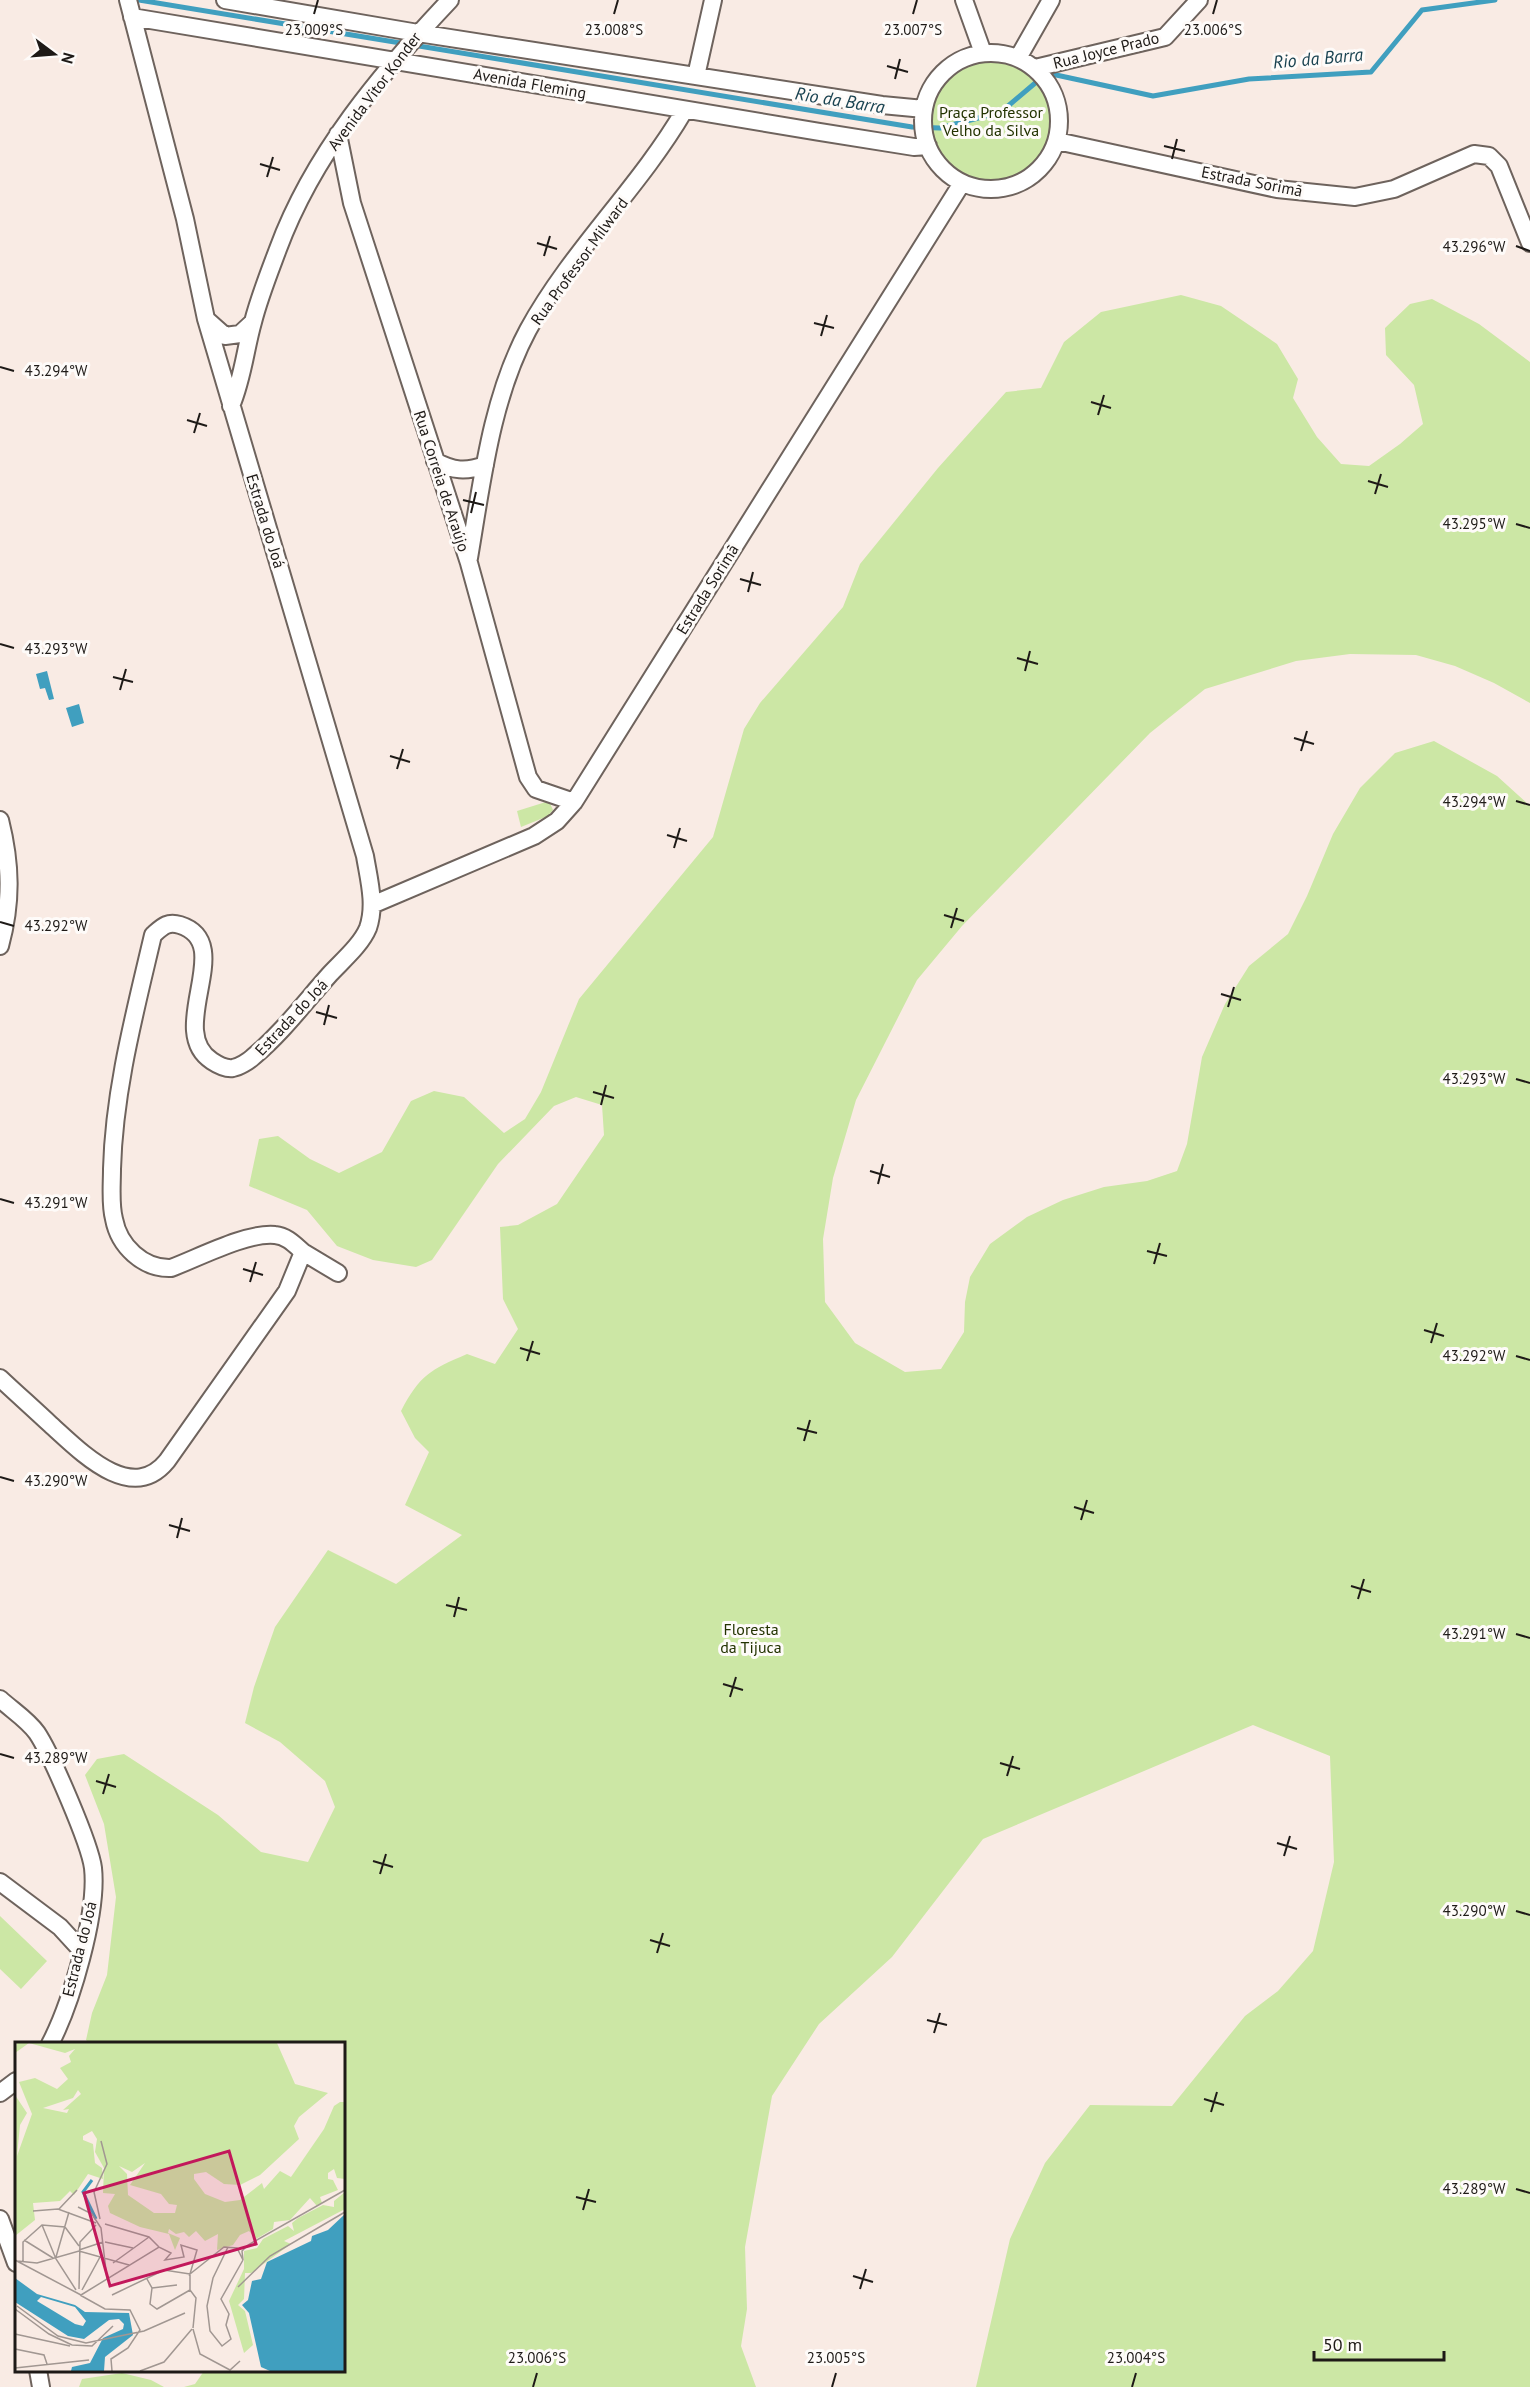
<svg xmlns="http://www.w3.org/2000/svg" width="1530" height="2387" font-family="'PT Sans',sans-serif">
<rect width="100%" height="100%" fill="#f9ebe4"/>
<!-- green -->
<path fill="#cce7a5" d="M931 121a60 60 0 1 1 120 0a60 60 0 1 1-120 0Z
M 1181,295 L 1221,306 L 1277,344 L 1298,379 L 1293,398 L 1317,437 L 1341,464 L 1369,466 L 1400,444 L 1423,424 L 1414,385 L 1386,355 L 1385,328 L 1410,304 L 1432,299 L 1479,324 L 1530,362 L 1530,703 L 1494,683 L 1455,666 L 1416,655 L 1350,654 L 1296,661 L 1205,689 L 1150,733 L 962,926 L 917,980 L 856,1100 L 833,1178 L 823,1239 L 825,1302 L 855,1343 L 905,1372 L 941,1369 L 964,1332 L 965,1302 L 970,1277 L 990,1244 L 1027,1217 L 1063,1200 L 1104,1187 L 1147,1181 L 1177,1171 L 1187,1144 L 1202,1057 L 1225,1004 L 1249,966 L 1288,934 L 1307,896 L 1333,834 L 1360,788 L 1395,753 L 1434,741 L 1497,776 L 1530,806 L 1530,2387 L 976,2387 L 1010,2239 L 1045,2163 L 1090,2105 L 1172,2106 L 1245,2016 L 1278,1991 L 1313,1951 L 1334,1862 L 1330,1756 L 1253,1725 L 983,1839 L 892,1957 L 819,2024 L 772,2096 L 745,2247 L 747,2309 L 741,2346 L 756,2387 L 184,2387 L 195,2384 L 204,2371 L 344,2370 L 344,2044 L 89,2043 L 86,2040 L 92,2013 L 107,1975 L 116,1897 L 104,1824 L 85,1775 L 97,1759 L 124,1754 L 218,1815 L 261,1852 L 308,1862 L 335,1807 L 325,1781 L 280,1742 L 245,1723 L 254,1687 L 275,1627 L 328,1550 L 396,1584 L 462,1535 L 405,1505 L 429,1452 L 415,1438 L 401,1411 C 420,1375 430,1370 467,1354 L 495,1364 L 518,1329 L 503,1299 L 500,1227 L 518,1225 L 557,1204 L 604,1135 L 602,1105 L 576,1097 L 554,1106 L 498,1164 L 432,1260 L 416,1267 L 373,1260 L 337,1246 L 307,1210 L 249,1186 L 259,1139 L 278,1136 L 310,1159 L 339,1173 L 382,1152 L 411,1101 L 434,1091 L 464,1097 L 504,1133 L 525,1119 L 541,1092 L 579,999 L 713,837 L 744,729 L 760,703 L 843,607 L 860,564 L 938,468 L 1006,392 L 1041,388 L 1064,342 L 1101,312 Z
M 549,801 L 553,810 L 548,816 L 521,827 L 517,811 Z
M 0,1916 L 47,1961 L 21,1989 L 0,1969 Z
M 122,2373 L 151,2380 L 164,2387 L 79,2387 L 82,2379 Z"/>
<!-- water -->
<path fill="#409fbf" d="M 47,671 L 54,699 L 49,700 L 45,688 L 40,689 L 36,674 Z
M 79,704 L 84,723 L 72,727 L 66,708 Z"/>
<g fill="none" stroke-linecap="round" stroke-linejoin="round">
<!-- stream -->
<path stroke="#409fbf" stroke-width="5" d="M 139,0 L 912,127 L 940,128 L 1001,112 L 1047,73 L 1153,96 L 1249,79 L 1371,72 L 1422,10 L 1495,0"/>
<!-- street casing -->
<g stroke="#6e635d" stroke-width="20">
<path id="street" d="M 225,0 L 418,33 L 882,105 L 924,109
M 964,0 L 983,53
M 132,17 C 393,59 653,106 914,147 L 928,146
M923 121a68 68 0 1 1 136 0a68 68 0 1 1-136 0Z
M 1018,58 L 1051,0
M 1035,68 L 1165,37 L 1199,0
M 696,76 L 713,0
M 338,134 L 352,203 L 469,563 L 528,777 L 536,789 L 574,802
M 1057,141 L 1277,189 L 1355,197 L 1394,189 L 1474,154 L 1489,156 L 1499,166 L 1530,243
M 207,320 L 225,336 L 240,334 L 253,322
M 231,406 C 243,378 245,350 253,322 C 259,298 269,273 278,249 C 313,154 381,73 450,0
M 435,461 C 453,471 466,472 485,465
M 469,558 C 482,482 491,399 528,330 C 571,251 639,188 684,111
M 0,820 C 11,864 12,902 0,946
M 372,905 L 534,836 L 557,821 L 574,802 L 962,183
M 303,1252 L 338,1273
M 0,1378 C 17,1394 34,1409 51,1425 C 80,1451 131,1505 167,1461 L 287,1291 L 303,1252 C 295,1245 287,1236 275,1235 C 247,1232 198,1258 171,1268 C 143,1269 119,1246 114,1219 C 110,1204 112,1185 112,1169 C 114,1090 135,1012 153,935 C 162,927 167,921 180,925 C 238,943 164,1030 212,1061 C 218,1065 225,1069 233,1068 C 239,1067 249,1061 253,1057 C 282,1033 305,1002 330,974 C 342,961 361,945 368,928 C 376,905 369,880 365,856 L 206,319 L 185,219 L 128,0
M 0,1699 C 12,1710 28,1720 37,1733 C 51,1754 90,1844 93,1868 C 98,1913 71,2004 50,2044
M 0,1882 L 60,1927 L 82,1951
M 0,2093 L 16,2081
M 0,2219 L 16,2263
M 38,2370 L 41,2387"/>
</g>
<!-- street -->
<use href="#street" stroke="#fff" stroke-width="16"/>
</g>
<!-- ticks -->
<path fill="none" stroke="#1e1a17" stroke-width="2" d="M 314,14 L 318,0M 614,14 L 618,0M 913,14 L 917,0M 1213,14 L 1217,0M 887,66 L 908,72M 895,79 L 900,59M 1164,146 L 1185,151M 1172,159 L 1177,139M 260,164 L 280,170M 267,177 L 273,157M 537,243 L 557,249M 1516,246 L 1530,251M 544,256 L 550,236M 814,323 L 834,328M 821,336 L 827,315M 0,367 L 14,371M 1091,402 L 1111,408M 1098,415 L 1104,395M 187,420 L 207,426M 194,433 L 200,413M 1368,481 L 1388,487M 1375,494 L 1381,474M 463,500 L 484,505M 471,513 L 476,492M 1516,524 L 1530,528M 740,579 L 761,585M 748,592 L 753,572M 0,644 L 14,648M 1017,658 L 1038,664M 1025,671 L 1030,651M 113,677 L 133,682M 120,690 L 126,669M 1294,738 L 1314,744M 1301,751 L 1307,731M 390,756 L 410,762M 397,769 L 403,749M 1516,801 L 1530,805M 667,835 L 687,841M 674,848 L 680,828M 944,915 L 964,921M 0,922 L 14,926M 951,928 L 957,908M 1221,994 L 1241,1000M 1228,1007 L 1234,987M 316,1012 L 337,1018M 324,1025 L 329,1005M 1516,1079 L 1530,1083M 593,1092 L 614,1098M 601,1105 L 606,1085M 870,1171 L 890,1177M 878,1184 L 883,1164M 0,1199 L 14,1203M 1147,1251 L 1167,1256M 1154,1264 L 1160,1243M 243,1269 L 263,1275M 250,1282 L 256,1262M 1424,1330 L 1444,1336M 1431,1343 L 1437,1323M 520,1348 L 540,1354M 1516,1356 L 1530,1360M 527,1361 L 533,1341M 797,1428 L 817,1433M 804,1441 L 810,1420M 0,1477 L 14,1481M 1074,1507 L 1094,1513M 1081,1520 L 1087,1500M 169,1525 L 190,1531M 177,1538 L 182,1518M 1351,1586 L 1371,1592M 1358,1599 L 1364,1579M 446,1605 L 467,1610M 454,1617 L 459,1597M 1516,1634 L 1530,1638M 723,1684 L 743,1690M 730,1697 L 736,1677M 0,1754 L 14,1758M 1000,1763 L 1020,1769M 1007,1776 L 1013,1756M 96,1781 L 116,1787M 103,1794 L 109,1774M 1277,1843 L 1297,1849M 1284,1856 L 1290,1836M 373,1861 L 393,1867M 380,1874 L 386,1854M 1516,1911 L 1530,1915M 650,1940 L 670,1946M 657,1953 L 663,1933M 927,2020 L 947,2025M 934,2033 L 940,2013M 1204,2099 L 1224,2105M 1211,2112 L 1217,2092M 1516,2189 L 1530,2193M 576,2197 L 596,2202M 583,2210 L 589,2189M 853,2276 L 873,2282M 860,2289 L 866,2269M 533,2387 L 537,2373M 832,2387 L 836,2373M 1132,2387 L 1136,2373"/>
<g text-anchor="middle" dominant-baseline="central" stroke-width="6" stroke-linejoin="round" paint-order="stroke">
<!-- street labels -->
<g font-size="16" fill="#1e1a17" stroke="#fefbf9">
<text transform="translate(1106 50) rotate(-14)">Rua Joyce Prado</text>
<text transform="translate(530 83) rotate(10)">Avenida Fleming</text>
<text transform="translate(374 91) rotate(-53)">Avenida Vitor Konder</text>
<text transform="translate(1252 181) rotate(11)">Estrada Sorimã</text>
<text transform="translate(579 261) rotate(-54)">Rua Professor Milward</text>
<text transform="translate(442 481) rotate(72)">Rua Correia de Araújo</text>
<text transform="translate(266 521) rotate(73)">Estrada do Joá</text>
<text transform="translate(707 589) rotate(-58)">Estrada Sorimã</text>
<text transform="translate(291 1017) rotate(-47)">Estrada do Joá</text>
<text transform="translate(79 1949) rotate(-76)">Estrada do Joá</text>
</g>
<!-- park labels -->
<g font-size="16" fill="#233300" stroke="#fefbf9">
<text x="991" y="112">Praça Professor<tspan x="991" dy="18">Velho da Silva</tspan></text>
<text x="751" y="1629">Floresta<tspan x="751" dy="18">da Tijuca</tspan></text>
</g>
<!-- water labels -->
<g font-size="18" font-style="italic" fill="#1a4351" stroke="#fefbf9">
<text transform="translate(1318 58) rotate(-5)">Rio da Barra</text>
<text transform="translate(840 100) rotate(9)">Rio da Barra</text>
</g>
</g>
<!-- overview -->
<g transform="translate(15 2042)">
<rect width="330" height="330" fill="#f9ebe4"/>
<path d="M 2,1 L 262,1 L 280,42 L 313,51 L 284,75 L 279,84 L 284,97 L 245,133 L 225,143 L 209,142 L 191,130 L 179,132 L 179,137 L 190,152 L 210,160 L 225,158 L 247,141 L 249,147 L 265,129 L 276,135 L 309,87 L 319,64 L 325,60 L 330,60 L 330,137 L 322,136 L 319,127 L 313,131 L 313,137 L 318,138 L 323,148 L 305,155 L 307,161 L 302,164 L 295,156 L 275,178 L 259,180 L 258,187 L 241,197 L 234,189 L 225,193 L 218,203 L 202,208 L 203,192 L 190,199 L 181,189 L 174,195 L 169,190 L 161,192 L 154,187 L 153,191 L 165,196 L 160,208 L 154,192 L 125,185 L 95,171 L 93,164 L 100,152 L 88,151 L 89,126 L 80,110 L 82,97 L 77,89 L 68,94 L 68,98 L 78,102 L 80,121 L 87,126 L 88,137 L 73,132 L 59,153 L 55,149 L 45,159 L 18,161 L 20,178 L 0,194 L 0,53 L 12,71 L 5,83 L 2,114 L 17,72 L 4,40 L 20,36 L 42,47 L 53,37 L 45,26 L 56,20 L 54,14 L 60,7 L 50,11 L 14,1 L 0,11 ZM 63,48 L 66,52 L 48,68 L 54,67 L 52,71 L 28,66 L 58,56 ZM 130,121 L 115,143 L 146,152 L 154,162 L 162,163 L 160,171 L 139,171 L 113,153 L 112,132 L 104,124 L 117,130 ZM 330,150 L 330,167 L 269,199 L 276,202 L 236,231 L 230,231 L 229,257 L 223,263 L 230,269 L 238,303 L 229,311 L 214,259 L 229,227 L 229,209 L 242,206 L 248,197 L 273,184 L 279,189 L 277,181 L 283,176 L 308,163 L 319,165 L 319,159 Z" fill="#cce7a5" fill-rule="evenodd"/>
<path d="M 330,172 L 330,329 L 255,329 L 246,325 L 234,271 L 227,263 L 233,258 L 237,239 L 246,237 L 252,220 L 296,199 L 297,194 L 313,188 ZM 0,236 L 22,252 L 60,263 L 70,270 L 114,271 L 118,293 L 90,315 L 89,329 L 56,329 L 57,325 L 75,321 L 88,296 L 108,287 L 109,282 L 104,277 L 94,278 L 69,297 L 53,294 L 0,260 ZM 26,255 L 60,265 L 71,279 L 68,284 L 60,282 L 22,259 Z" fill="#409fbf" fill-rule="evenodd"/>
<path fill="none" stroke="#409fbf" stroke-width="3" d="M 77,138 L 68,150 L 81,177"/>
<path fill="none" stroke="#a19792" stroke-width="1.5" d="M 63,165 L 77,172 L 86,186 L 92,237M 44,167 L 62,148M 18,169 L 43,167 L 81,181M 85,177 L 79,150 L 92,122 L 86,99M 90,182 L 134,195 L 144,205M 27,183 L 41,217 L 61,248M 9,198 L 38,216M 90,200 L 118,206M 213,205 L 198,236 L 192,264 L 195,289 L 207,304 L 216,297 L 211,283 L 214,272 L 206,257 L 228,218M 64,208 L 88,200M 41,215 L 54,170M 0,218 L 66,253M 2,219 L 22,221 L 64,209 L 114,223M 8,220 L 8,200 L 27,183 L 50,185 L 64,204M 98,221 L 134,195M 175,232 L 175,248 L 181,256 L 178,286M 132,237 L 137,246 L 135,262 L 142,267 L 175,248M 223,245 L 255,214 L 330,170M 137,246 L 162,243M 64,247 L 65,200 L 81,183M 67,248 L 85,215M 65,253 L 90,267 L 115,268 L 125,288 L 113,306 L 96,317 L 97,329M 66,253 L 144,205 L 156,211 L 150,218 L 169,215 L 166,203 L 182,208 L 175,232 L 209,205 L 222,206 L 228,218 L 227,209 L 233,203 L 330,148M 97,253 L 149,228 L 175,232M 2,264 L 43,294 L 71,301 L 129,289 L 170,271M 0,267 L 34,292 L 57,303M 178,287 L 185,312 L 215,328 L 225,319M 0,292 L 55,304M 57,303 L 77,304 L 98,284M 0,307 L 29,313 L 32,322M 0,326 L 74,318M 125,329 L 149,320 L 177,287"/>
<path fill="#c2185b" fill-opacity="0.15" stroke="#c2185b" stroke-width="3" d="M 214,109 L 241,202 L 95,244 L 69,151 Z"/>
<rect width="330" height="330" fill="none" stroke="#1e1a17" stroke-width="3"/>
</g>
<g font-size="15" text-anchor="middle" fill="#1e1a17" stroke="#fefbf9" stroke-width="6" stroke-linejoin="round" paint-order="stroke">
<text x="314" y="35">23.009°S</text>
<text x="614" y="35">23.008°S</text>
<text x="913" y="35">23.007°S</text>
<text x="1213" y="35">23.006°S</text>
<text x="1474" y="252">43.296°W</text>
<text x="56" y="376">43.294°W</text>
<text x="1474" y="529">43.295°W</text>
<text x="56" y="654">43.293°W</text>
<text x="1474" y="807">43.294°W</text>
<text x="56" y="931">43.292°W</text>
<text x="1474" y="1084">43.293°W</text>
<text x="56" y="1208">43.291°W</text>
<text x="1474" y="1361">43.292°W</text>
<text x="56" y="1486">43.290°W</text>
<text x="1474" y="1639">43.291°W</text>
<text x="56" y="1763">43.289°W</text>
<text x="1474" y="1916">43.290°W</text>
<text x="1474" y="2194">43.289°W</text>
<text x="537" y="2363">23.006°S</text>
<text x="836" y="2363">23.005°S</text>
<text x="1136" y="2363">23.004°S</text>
</g>
<!-- north arrow -->
<g transform="translate(54 54) rotate(106)" stroke="#fefbf9" stroke-width="4.5" paint-order="stroke">
<path d="M0-4.5L10 22L0 15L-10 22Z" fill="#1e1a17"/>
<text y="-9" font-size="16" font-weight="bold" text-anchor="middle" fill="#1e1a17">N</text>
</g>
<!-- scale -->
<path d="M1314 2351v9h130v-9" fill="none" stroke="#1e1a17" stroke-width="3"/>
<text x="1323" y="2351" font-size="18" fill="#1e1a17" stroke="#fefbf9" stroke-width="4.5" paint-order="stroke">50 m</text>
</svg>
